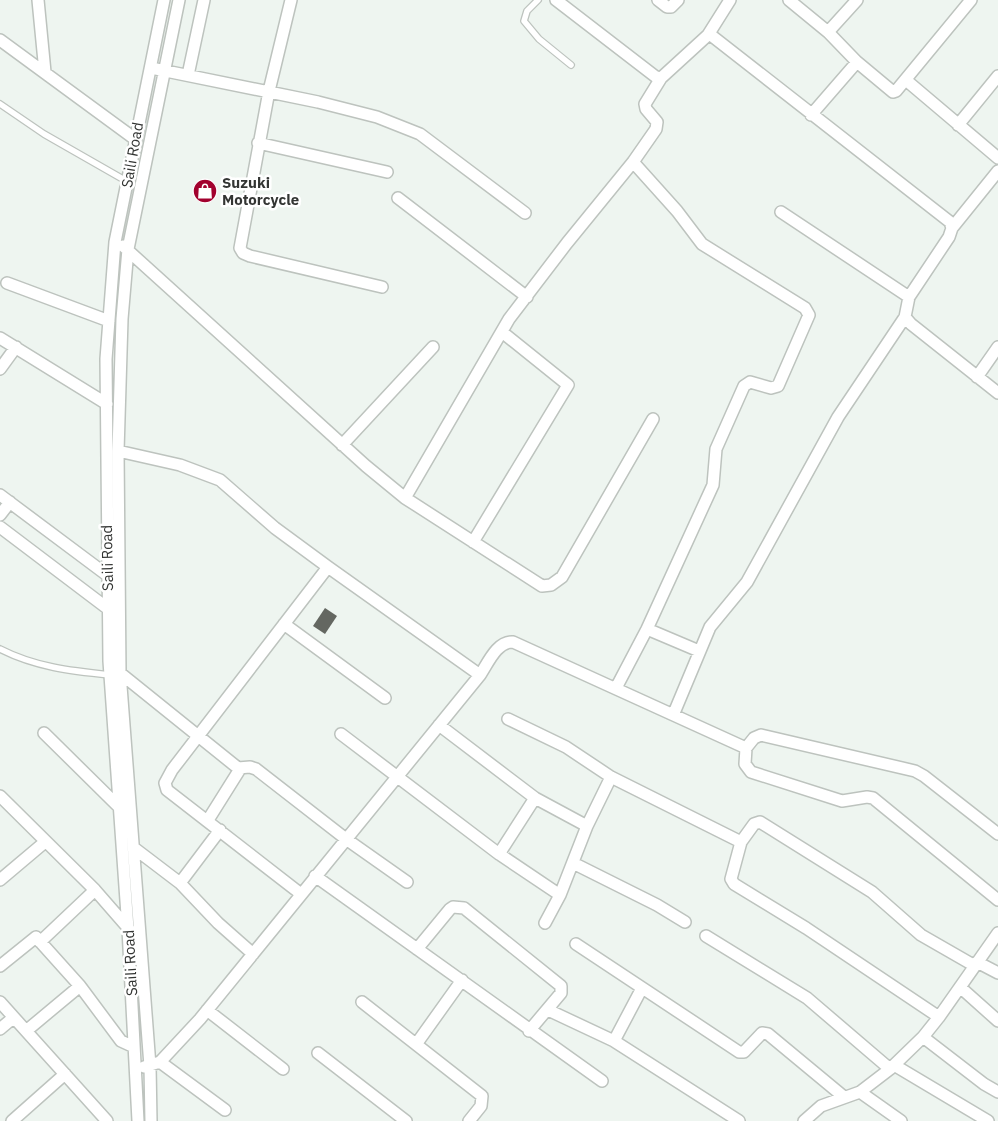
<svg xmlns="http://www.w3.org/2000/svg" width="998" height="1121" font-family="'IBM Plex Sans',sans-serif">
<rect width="100%" height="100%" fill="#eef5f0"/>
<!-- building -->
<path fill="#646761" d="M 325,608 L 337,616 L 325,634 L 313,626 Z"/>
<g fill="none" stroke-linecap="round" stroke-linejoin="round">
<!-- lane casing -->
<g stroke="#bdc3be" stroke-width="8">
<path id="lane" d="M 538,0 L 527,11 L 524,21 L 539,39 L 571,65
M 0,104 L 44,134 L 128,182
M 0,649 C 35,667 71,671 110,675"/>
</g>
<!-- street casing -->
<g stroke="#bdc3be" stroke-width="14">
<path id="street" d="M 38,0 L 45,72
M 291,0 L 269,91 L 240,248 L 243,253 L 250,256 L 382,287
M 556,0 L 656,77 L 661,78
M 658,0 L 667,7 L 671,7 L 678,0
M 789,0 L 828,32 L 857,62
M 828,32 L 857,0
M 708,35 L 712,36 L 950,222 L 952,228 L 949,237 L 909,297 L 905,317 L 911,324 L 998,393
M 0,40 L 135,139
M 156,69 L 318,102 L 377,117 L 420,134 L 525,213
M 188,75 L 204,0
M 907,81 L 998,158
M 811,115 L 857,62 L 893,92 L 896,91 L 971,0
M 958,125 L 998,76
M 258,143 L 387,172
M 398,198 L 527,297
M 781,212 L 909,297
M 952,228 L 998,171
M 123,246 L 366,466 L 405,498 L 542,586 L 551,585 L 562,577 L 653,419
M 7,283 L 109,321
M 0,338 L 107,404
M 0,369 L 16,347
M 977,377 L 998,347
M 342,445 L 433,347
M 118,451 L 180,465 L 220,480 L 275,528 L 328,567 L 480,675
M 0,495 L 107,575
M 405,498 L 509,319 L 567,243 L 633,162 L 656,129 L 657,122 L 646,109 L 645,104 L 661,78 L 708,35 L 730,0
M 0,515 L 10,502
M 0,527 L 107,608
M 473,542 L 568,385 L 502,332
M 284,624 L 385,698
M 647,629 L 699,651
M 120,673 L 238,768 L 250,767 L 256,769 L 346,839 L 407,882
M 616,688 L 647,629 L 713,485 L 716,449 L 744,386 L 750,382 L 771,388 L 778,386 L 809,315 L 805,308 L 702,244 L 677,211 L 633,162
M 674,713 L 710,627 L 747,582 L 838,417 L 905,317
M 508,719 L 566,747 L 611,777 L 741,842 L 731,879 L 734,884 L 806,928 L 939,1017
M 439,725 L 535,798 L 587,826
M 44,733 L 119,807
M 341,734 L 499,854 L 560,895
M 746,748 L 745,764 L 751,772 L 842,801 L 867,797 L 873,798 L 998,900
M 0,796 L 95,890 L 129,929
M 208,820 L 240,769
M 741,842 L 754,824 L 760,822 L 872,892 L 921,935 L 975,966
M 134,848 L 180,883 L 218,923 L 253,954
M 499,854 L 535,798
M 573,863 L 657,905 L 685,922
M 315,876 L 602,1081
M 0,880 L 45,842
M 180,883 L 220,830
M 301,894 L 167,790 L 165,783 L 172,770 L 328,567
M 545,923 L 560,895 L 587,826 L 611,777
M 706,936 L 807,998 L 890,1069
M 40,942 L 95,890
M 576,944 L 739,1052 L 744,1052 L 762,1033 L 768,1034 L 844,1097
M 417,949 L 450,909 L 453,907 L 464,908 L 561,986 L 561,993 L 529,1031
M 977,962 L 998,973
M 0,966 L 36,937 L 80,986 L 121,1041 L 134,1047
M 960,987 L 998,1021
M 0,1002 L 107,1121
M 362,1002 L 482,1096 L 481,1106 L 469,1121
M 207,1010 L 283,1069
M 548,1010 L 614,1041 L 739,1121
M 0,1029 L 13,1018
M 26,1031 L 80,986
M 923,1037 L 984,1084 L 998,1092
M 614,1041 L 642,988
M 417,1043 L 462,980
M 318,1053 L 406,1121
M 160,1062 L 225,1110
M 894,1065 L 988,1121
M 144,1067 L 160,1062 L 200,1019 L 480,675 C 488,663 497,641 513,642 L 746,748 L 754,738 L 761,735 L 915,771 L 924,776 L 998,834
M 860,1092 L 901,1121
M 12,1121 L 65,1074
M 138,1121 L 128,929 L 109,661 L 106,359 L 115,242 L 164,0
M 151,1121 L 150,1066 L 120,673 L 118,451 L 122,319 L 128,249 L 179,0
M 804,1121 L 821,1106 L 860,1092 L 890,1069 L 923,1037 L 939,1017 L 998,933"/>
</g>
<!-- lane -->
<use href="#lane" stroke="#fff" stroke-width="5.5"/>
<!-- street -->
<use href="#street" stroke="#fff" stroke-width="11"/>
</g>
<!-- icons -->
<defs>
<g id="shop-disc" transform="scale(1.25)"><circle r="9.5" fill="#a2012e" stroke="#fff"/><path d="M-5-2.5h2.3a2.7 3.5 0 0 1 5.4 0H5L5.5 6h-11ZM-1.5-2.5h3a1.5 2.3 0 0 0-3 0Z" fill="#fff"/></g>
</defs>
<g fill-rule="evenodd">
<use href="#shop-disc" x="205" y="191"/>
</g>
<g text-anchor="middle" dominant-baseline="central" stroke-width="5" stroke-linejoin="round" paint-order="stroke">
<!-- street labels -->
<g font-size="15" fill="#333533" stroke="#fff">
<text transform="translate(132 155) rotate(-80)">Saili Road</text>
<text transform="translate(107 558) rotate(-91)">Saili Road</text>
<text transform="translate(130 963) rotate(-93)">Saili Road</text>
</g>
<!-- poi labels -->
<g font-size="15" font-weight="bold" fill="#333533" stroke="#fff" text-anchor="start">
<text x="222" y="182">Suzuki<tspan x="222" dy="17">Motorcycle</tspan></text>
</g>
</g>
</svg>
